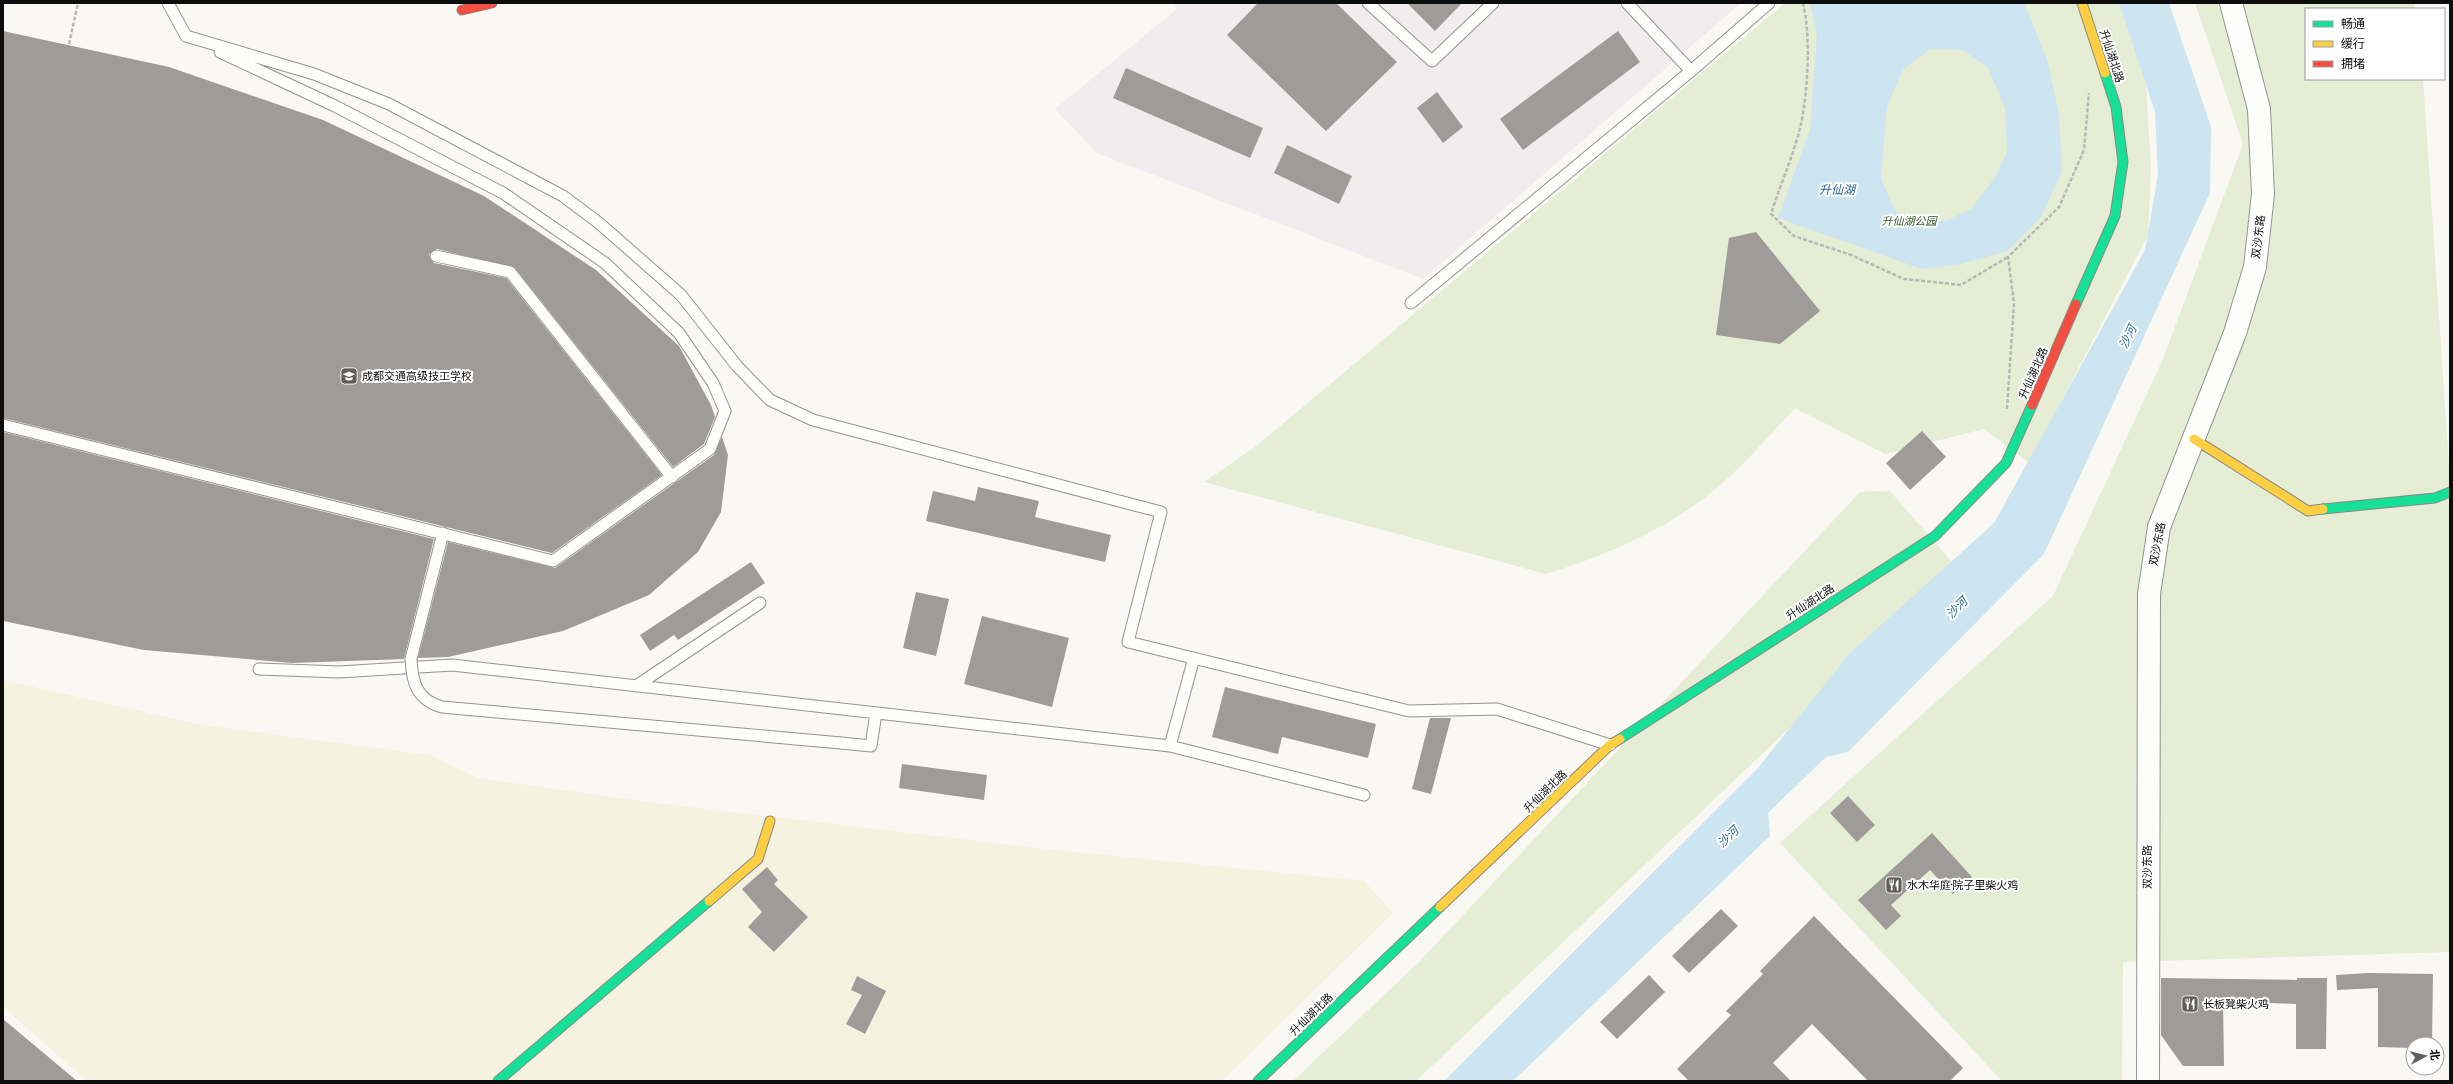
<svg xmlns="http://www.w3.org/2000/svg" width="2453" height="1084" font-family="Merriweather,'Noto Sans SC',serif">
	<style>
		.industrial { fill: #f1ecee }
		.farmland { fill: #f5f2e0 }
		.green { fill: #e5edd4 }
		.water { fill: #cce5f0; fill-rule: evenodd }
		.building { fill: #9e9b98 }
		.lines { fill: none; stroke-linecap: round; stroke-linejoin: round }
		.lane-casing { stroke: #949390; stroke-width: 13 }
		.street-casing { stroke: #949390; stroke-width: 24 }
		.fast-casing { stroke: #8a8987; stroke-width: 11 }
		.slow-casing { stroke: #8a8987; stroke-width: 11 }
		.jam-casing { stroke: #8a8987; stroke-width: 11 }
		.path { stroke: #b8b7b6; stroke-width: 2.5; stroke-dasharray: 4 2; stroke-linecap: butt }
		.lane { stroke: #fefefd; stroke-width: 11 }
		.street { stroke: #fefefd; stroke-width: 22 }
		.fast { stroke: #16e098; stroke-width: 9 }
		.slow { stroke: #ffcf43; stroke-width: 9 }
		.jam { stroke: #f24e42; stroke-width: 9 }
		.lane-bridge-casing { stroke: #949390; stroke-width: 13; stroke-linecap: butt }
		.lane-bridge { stroke: #fefefd; stroke-width: 11 }
		.labels { text-anchor: middle; stroke-width: 4; stroke-linejoin: round; paint-order: stroke }
		.street-label { font-size: 11px; fill: #0d0d0d; stroke: #fff }
		.park-label { font-size: 11px; font-style: italic; fill: #335e24; stroke: #fff }
		.poi-label { font-size: 11px; fill: #0d0d0d; stroke: #fff; text-anchor: start }
		.water-label { font-size: 12px; font-style: italic; fill: #246692; stroke: #fff }
	</style>
	<rect width="100%" height="100%" fill="#faf8f2"/>
	<!-- industrial -->
	<path class="industrial" d="M1173,3H1741L1423,279L1097,153L1055,109L1177,9Z"/>
	<!-- farmland -->
	<path class="farmland" d="M3,680L202,725L430,755L478,778L655,803L1046,849L1364,881L1393,913L1222,1081H87L3,1007Z"/>
	<!-- green -->
	<path class="green" d="M1785,3H2121L2145,71L2151,166L2148,235L2029,463L1984,429L1885,454L1795,408C1770,435 1746,463 1718,487C1669,529 1607,555 1546,574L1204,482L1255,447Z
		M2195,3H2414L2415,9H2306V79H2423L2450,480V952L2123,962L2122,1081H2002L1780,843L2053,596L2163,359L2243,144Z
		M1890,491L1958,569L1416,1081H1293L1418,963L1860,492Z"/>
	<!-- water -->
	<path class="water" d="M1810,3H2024L2047,59L2059,114L2062,171L2041,217L2008,251L1961,264L1922,269L1778,218L1810,130L1817,34ZM1930,49L1963,50L1988,68L2005,108L2007,152L1996,176L1971,209L1945,221L1916,225L1895,210L1881,179L1887,107L1902,71Z
		M2119,3H2169L2211,127L2210,193L2044,554L1848,752L1826,757L1768,813L1770,836L1513,1081H1444L1757,769L1850,653L1994,523L2145,250L2158,175L2155,112Z"/>
	<!-- building -->
	<path class="building" d="M1258,3H1336L1397,62L1326,131L1227,35Z
		M1407,3H1462L1435,31Z
		M3,31L169,67L323,120L484,196L596,270L679,346L711,405L715,417L704,444L673,467L515,268L437,249L429,254L430,258L434,263L506,278L662,475L552,553L3,418Z
		M1618,31L1640,62L1523,150L1500,119Z
		M1126,68L1263,128L1250,158L1113,98Z
		M1437,92L1463,127L1443,143L1417,108Z
		M1287,145L1352,176L1339,204L1274,173Z
		M1756,232L1820,311L1780,344L1716,335L1729,238Z
		M1922,431L1946,457L1910,490L1886,463Z
		M3,432L434,539L404,659L292,663L144,650L3,621Z
		M722,437L728,455L721,512L698,552L649,595L563,631L448,657L418,658L448,542L555,568L714,455Z
		M978,487L1039,501L1035,517L1111,535L1105,562L926,521L933,491L975,501Z
		M751,562L765,583L678,640L674,635L650,651L640,635Z
		M916,592L949,599L936,656L903,648Z
		M982,616L1069,638L1052,707L964,684Z
		M1225,687L1376,724L1368,758L1282,737L1278,754L1212,737Z
		M1430,718H1451L1431,794L1412,789Z
		M902,764L987,775L984,800L899,788Z
		M1848,796L1875,825L1857,842L1830,813Z
		M1932,833L1972,877L1953,894L1930,870L1891,905L1901,916L1886,930L1858,900Z
		M767,867L778,880L774,884L808,917L774,952L748,927L762,912L742,889Z
		M1721,909L1738,926L1689,973L1672,956Z
		M1814,916L1963,1068L1950,1081H1868L1812,1024L1773,1063L1791,1081H1689L1677,1069L1731,1015L1726,1011L1763,974L1760,971Z
		M2369,973L2433,974L2432,1044H2413V1048L2378,1047V988L2337,990L2336,975Z
		M1649,975L1665,992L1617,1039L1600,1022Z
		M857,976L886,991L865,1034L846,1024L862,995L851,990Z
		M2161,978L2297,980V978H2327L2326,1049H2296V1004L2223,1001L2224,1066H2183L2161,1035Z
		M3,1019L77,1081H3Z"/>
	<g class="lines">
		<!-- lane casing -->
		<g class="lane-casing">
			<path id="lane" d="M168,3L186,36L314,74L389,104L563,196L599,223L681,295L737,366L770,400L813,420L1161,512L1128,642L1409,711L1497,709L1610,745
				M1368,3L1432,61L1493,3
				M1627,3L1691,71
				M436,256L510,272L672,477
				M1411,303L1691,71L1769,3
				M3,425L553,561L710,449L725,411L713,383L679,333L605,263L503,193L335,106L220,52
				M411,659L443,533
				M259,669L339,672L452,665L1170,746L1364,795
				M636,686L760,603
				M841,743L871,746L876,713
				M1170,746L1194,658"/>
		</g>
		<!-- street casing -->
		<g class="street-casing">
			<path id="street" d="M2148,1081L2149,594L2159,527L2235,333L2255,267L2263,194L2259,109L2231,3"/>
		</g>
		<!-- fast casing -->
		<g class="fast-casing">
			<path id="fast" d="M2076,304L2115,216L2123,162L2116,107L2105,73
				M2323,509L2435,498L2450,492
				M1620,739L1935,536L2006,463L2032,405
				M498,1081L709,901
				M1258,1081L1440,907"/>
		</g>
		<!-- slow casing -->
		<g class="slow-casing">
			<path id="slow" d="M2082,3L2105,73
				M2194,439L2308,511L2323,509
				M709,901L758,859L770,821
				M1440,907L1610,745L1620,739"/>
		</g>
		<!-- jam casing -->
		<g class="jam-casing">
			<path id="jam" d="M462,10L492,3
				M2032,405L2076,304"/>
		</g>
		<!-- path -->
		<path class="path" d="M1803,3C1811,36 1808,91 1801,124C1795,152 1780,185 1771,214L1794,236L1851,255L1904,279L1961,285L2008,257
			M69,44L78,3
			M2007,409L2014,303L2008,257L2059,207L2084,150L2089,93"/>
		<!-- lane -->
		<use href="#lane" class="lane"/>
		<!-- street -->
		<use href="#street" class="street"/>
		<!-- fast -->
		<use href="#fast" class="fast"/>
		<!-- slow -->
		<use href="#slow" class="slow"/>
		<!-- jam -->
		<use href="#jam" class="jam"/>
		<!-- lane-bridge casing -->
		<g class="lane-bridge-casing">
			<path id="lane-bridge" d="M411,659C412,683 417,700 442,707L841,743"/>
		</g>
		<!-- lane-bridge -->
		<use href="#lane-bridge" class="lane-bridge"/>
	</g>
	<!-- icons -->
	<defs>
		<g id="school-square" transform="scale(0.9)"><rect x="-9" y="-9" width="18" height="18" rx="4" fill="#605f5d" stroke="#fff"/><path d="M0-5L7-2L0 1L-7-2ZM-4 1L0 2.5L4 1V4Q0 6-4 4Z" fill="#fff"/></g>
		<g id="restaurant-square" transform="scale(0.9)"><rect x="-9" y="-9" width="18" height="18" rx="4" fill="#605f5d" stroke="#fff"/><path d="M-5-6h1v4h1v-4h1v4h1v-4h1v5L-1.5 .5V6h-2V.5L-5-1ZM5-6V6H3V1.5H1.5Q1.5-4 5-6Z" fill="#fff"/></g>
	</defs>
	<g fill-rule="evenodd">
		<use href="#school-square" x="349" y="376"/>
		<use href="#restaurant-square" x="1894" y="885"/>
		<use href="#restaurant-square" x="2190" y="1004"/>
	</g>
	<g class="labels">
		<!-- street labels -->
		<g class="street-label">
			<text transform="translate(2112 56) rotate(72)" y="4">升仙湖北路</text>
			<text transform="translate(2258 237) rotate(-83)" y="4">双沙东路</text>
			<text transform="translate(2033 373) rotate(-66)" y="4">升仙湖北路</text>
			<text transform="translate(2157 544) rotate(-79)" y="4">双沙东路</text>
			<text transform="translate(1810 602) rotate(-33)" y="4">升仙湖北路</text>
			<text transform="translate(1545 791) rotate(-44)" y="4">升仙湖北路</text>
			<text transform="translate(2147 867) rotate(-90)" y="4">双沙东路</text>
			<text transform="translate(1311 1014) rotate(-44)" y="4">升仙湖北路</text>
		</g>
		<!-- park labels -->
		<g class="park-label">
			<text x="1909" y="225">升仙湖公园</text>
		</g>
		<!-- poi labels -->
		<g class="poi-label">
			<text x="362" y="380">成都交通高级技工学校</text>
			<text x="1907" y="889">水木华庭·院子里柴火鸡</text>
			<text x="2203" y="1008">长板凳柴火鸡</text>
		</g>
		<!-- water labels -->
		<g class="water-label">
			<text x="1837" y="194">升仙湖</text>
			<text transform="translate(2128 337) rotate(-64)" y="4">沙河</text>
			<text transform="translate(1957 608) rotate(-45)" y="4">沙河</text>
			<text transform="translate(1728 837) rotate(-44)" y="4">沙河</text>
		</g>
	</g>
	<!-- border -->
	<rect width="2453" height="1084" fill="none" stroke="#0d0d0d" stroke-width="8"/>
	<!-- legend -->
	<rect x="2305" y="8" width="140" height="72" fill="#ffffff" stroke="#9e9e9e"/>
	<rect x="2313" y="21" width="20" height="6" fill="#16e098" stroke="#9e9e9e"/>
	<text x="2341" y="28" font-size="12" fill="#0d0d0d">畅通</text>
	<rect x="2313" y="41" width="20" height="6" fill="#ffcf43" stroke="#9e9e9e"/>
	<text x="2341" y="48" font-size="12" fill="#0d0d0d">缓行</text>
	<rect x="2313" y="61" width="20" height="6" fill="#f24e42" stroke="#9e9e9e"/>
	<text x="2341" y="68" font-size="12" fill="#0d0d0d">拥堵</text>
	<!-- north arrow -->
	<g transform="translate(2425 1056) rotate(83)"><circle r="19" fill="#ffffff" stroke="#9e9e9e"/>
	<path d="M0-3L7 15L0 10L-7 15Z" fill="#605f5d"/>
	<text y="-6" font-size="11" font-weight="bold" text-anchor="middle" fill="#0d0d0d">北</text>
	</g>
</svg>
